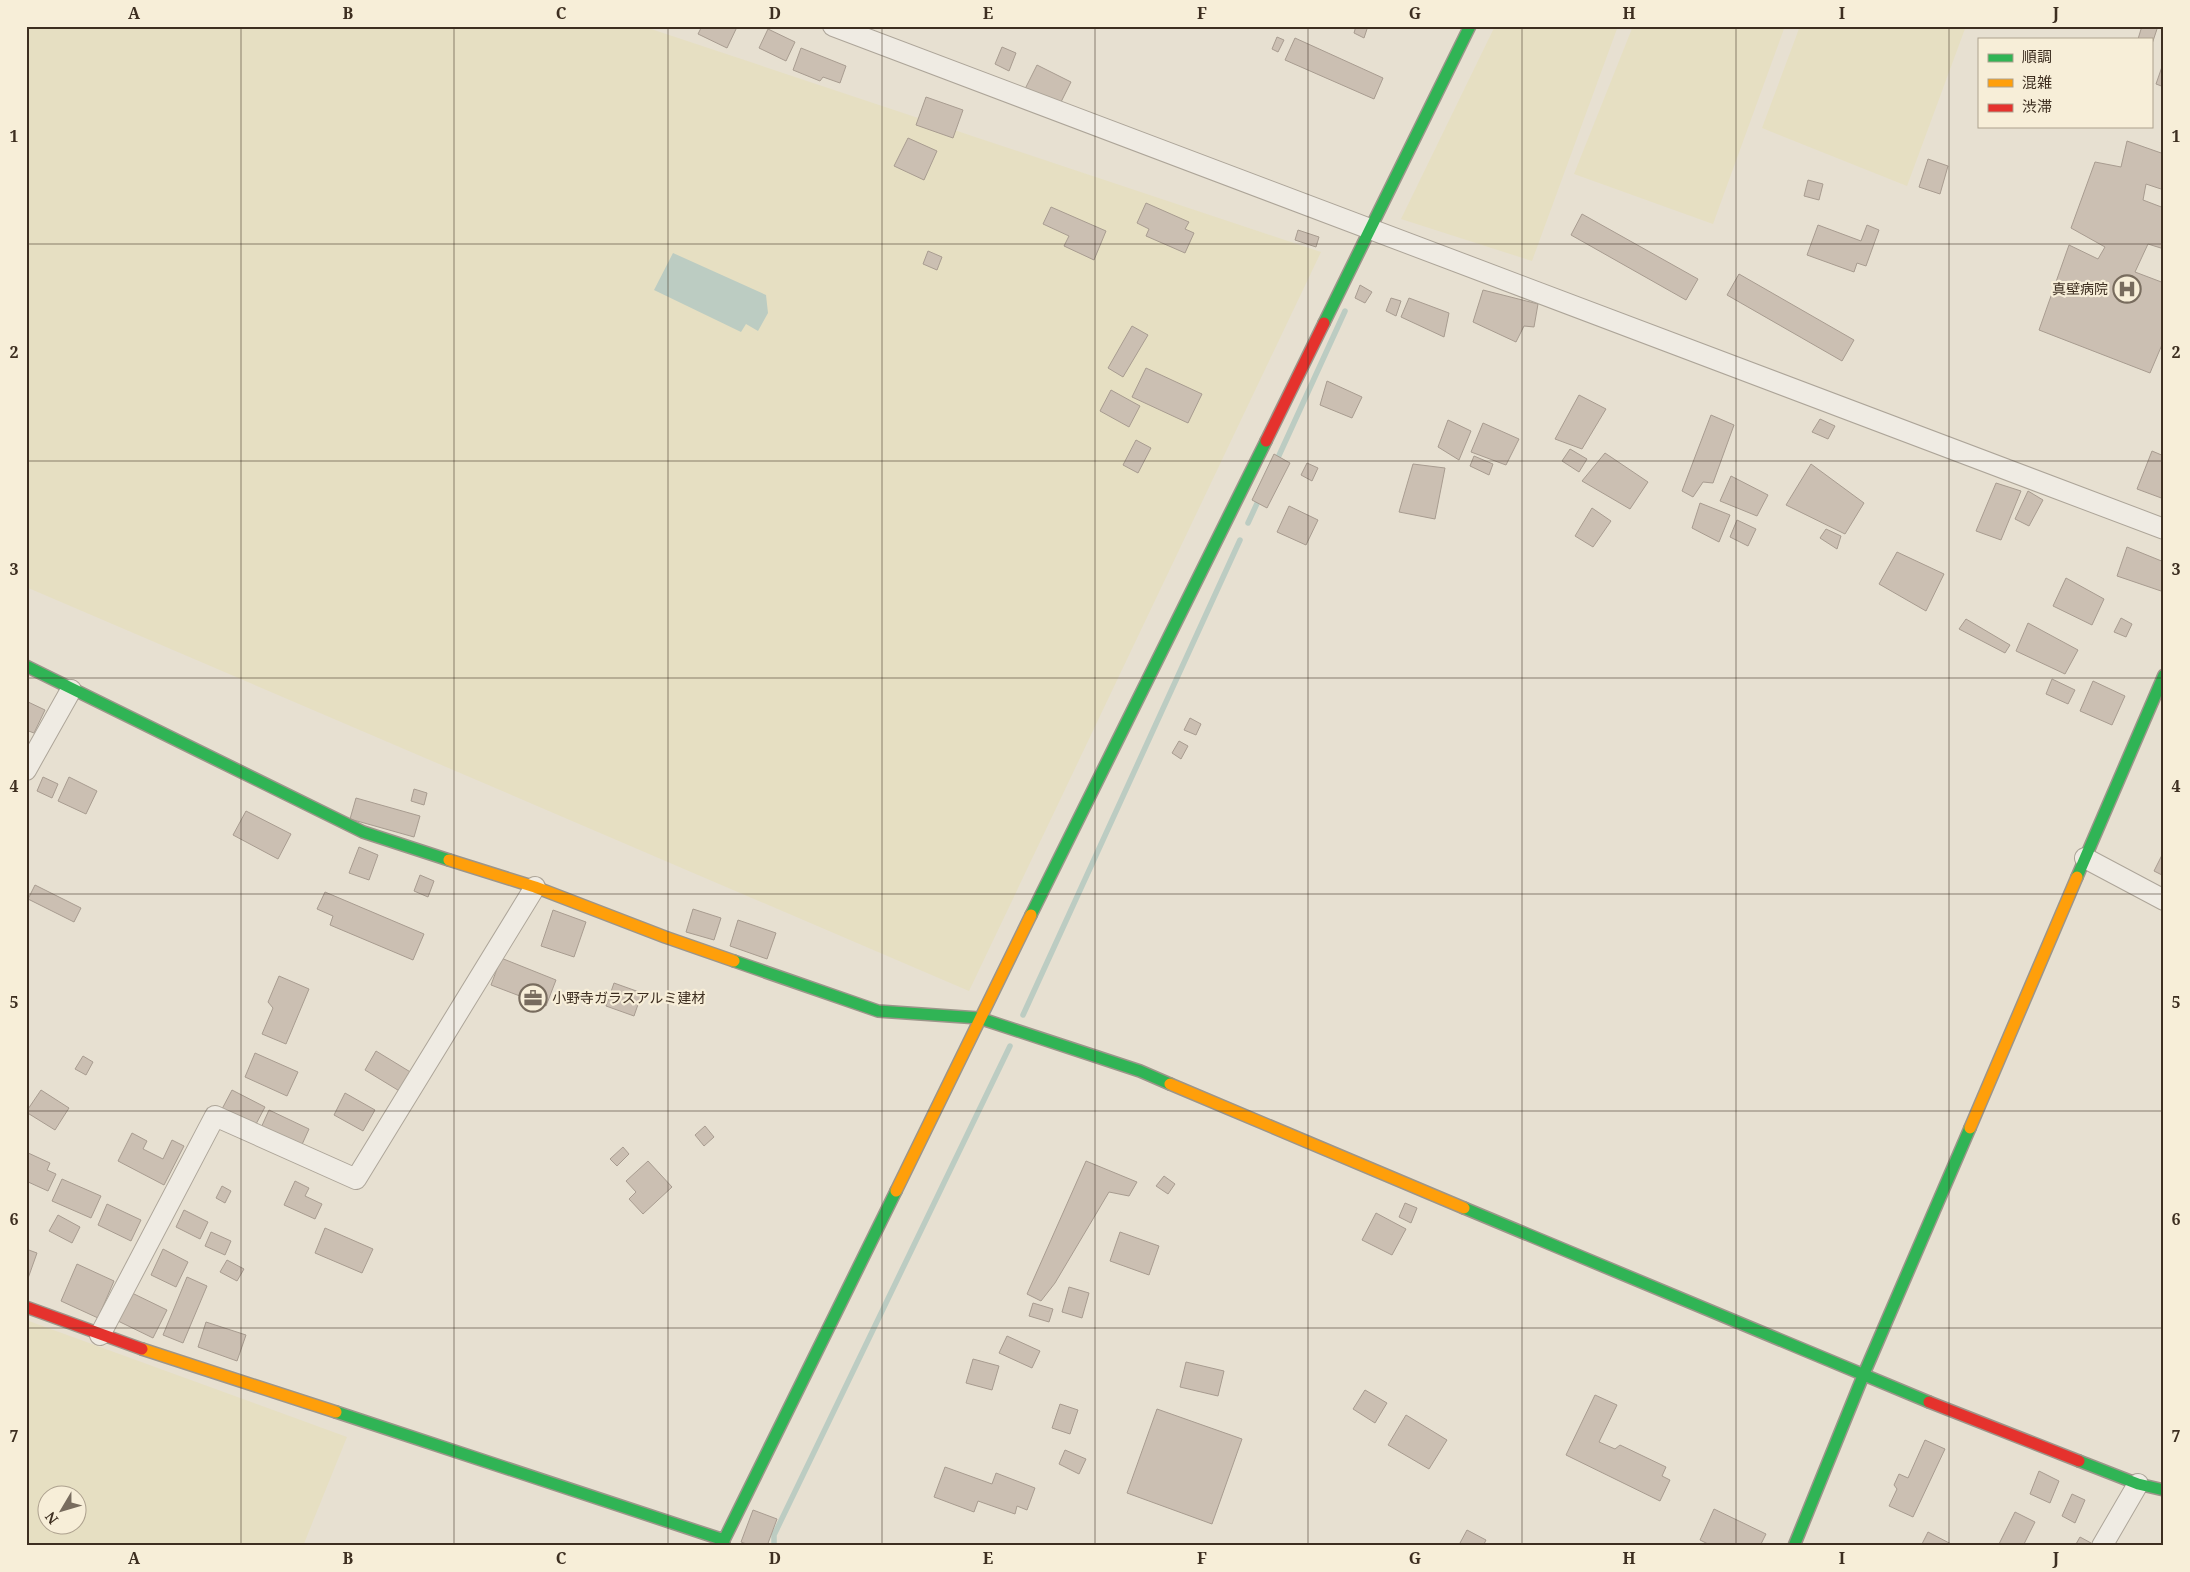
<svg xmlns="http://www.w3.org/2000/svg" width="2190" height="1572" font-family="'Noto Serif','Noto Sans JP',serif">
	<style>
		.farmland { fill: #e6dfc2; fill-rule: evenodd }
		.water { fill: #bcccc2 }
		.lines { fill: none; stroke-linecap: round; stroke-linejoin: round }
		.stream { stroke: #bcccc2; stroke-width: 5.5 }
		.building { fill: #cbbfb2; stroke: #a89c90 }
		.street-casing { stroke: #ada599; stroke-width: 22 }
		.fast-casing { stroke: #9c958a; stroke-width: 14 }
		.slow-casing { stroke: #9c958a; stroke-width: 14 }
		.jam-casing { stroke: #9c958a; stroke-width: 14 }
		.street { stroke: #efebe3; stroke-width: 20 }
		.fast { stroke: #30b455; stroke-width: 11 }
		.slow { stroke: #ff9f0a; stroke-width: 11 }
		.jam { stroke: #e5322d; stroke-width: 11 }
		.grid { fill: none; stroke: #3d2e20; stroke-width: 1; stroke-opacity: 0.55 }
		.labels { text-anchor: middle; stroke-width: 4.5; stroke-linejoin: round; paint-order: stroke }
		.poi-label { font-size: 14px; fill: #3d2e20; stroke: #f7eed8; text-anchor: end }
		.neatline { fill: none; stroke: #3d2e20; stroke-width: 2 }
		.grid-label { font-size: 16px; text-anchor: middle; font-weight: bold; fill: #3d2e20 }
	</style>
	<rect width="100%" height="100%" fill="#e7e0d1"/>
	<!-- farmland -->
	<path class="farmland" d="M26,26H642L1321,252L969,991L26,587Z
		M1495,26H1618L1532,261L1401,219Z
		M1633,26H1785L1713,224L1574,174Z
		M1800,26H1966L1907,186L1762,128Z
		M26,1320L347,1437L303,1546H26ZM48,1494H78V1524H48Z"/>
	<!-- water -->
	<path class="water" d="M673,253L766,295L768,313L758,331L746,324L741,332L654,290Z"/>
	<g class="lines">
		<!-- stream -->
		<path class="stream" d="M1276,462L1345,311
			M1248,523L1260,497
			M1023,1015L1240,540
			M774,1546V1535L1010,1046"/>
	</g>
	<!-- building -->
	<path class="building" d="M702,26H734L737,27L727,48L698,34Z
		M1356,26H1368L1364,38L1354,33Z
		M2142,26H2158L2152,44L2151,39H2138Z
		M768,29L795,42L786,61L759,48Z
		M1277,37L1284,40L1278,52L1272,49Z
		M1295,38L1383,78L1374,99L1285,60Z
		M1002,47L1016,53L1009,71L995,64Z
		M801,48L846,66L840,83L823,77L820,81L793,70Z
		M2164,61V87L2156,84Z
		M1037,65L1071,82L1059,106L1025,89Z
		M926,97L963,110L953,138L916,125Z
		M908,138L937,151L924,180L894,166Z
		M2127,141L2164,154V190L2146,184L2143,200L2164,208V249L2148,244L2135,272L2164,283V340L2150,373L2039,330L2069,245L2098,259L2105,247L2071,228L2095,162L2121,167Z
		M1928,159L1948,166L1940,194L1919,187Z
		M1808,180L1823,184L1819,200L1804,196Z
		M1146,203L1189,222L1185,229L1194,233L1185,253L1146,236L1149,229L1137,223Z
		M1051,207L1106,231L1094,260L1064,246L1069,236L1043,224Z
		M1582,214L1698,279L1686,300L1571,235Z
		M1818,225L1861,241L1867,225L1879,230L1866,266L1857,263L1854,272L1807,255Z
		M1298,230L1319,237L1316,247L1295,240Z
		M928,251L942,257L937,270L923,264Z
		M1739,274L1854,340L1842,361L1727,295Z
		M1360,285L1372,292L1365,303L1355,298Z
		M1483,290L1538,304L1534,327L1524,326L1516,342L1473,322Z
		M1391,298L1401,301L1396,316L1386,311Z
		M1409,298L1449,313L1444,337L1401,317Z
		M1132,326L1148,335L1123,377L1108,368Z
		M1146,368L1202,394L1188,423L1132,397Z
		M1327,381L1362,397L1352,418L1320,405Z
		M1111,390L1140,406L1129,427L1100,411Z
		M1579,395L1606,409L1582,449L1555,439Z
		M1711,415L1734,425L1713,483L1703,482L1693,497L1682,491Z
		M1820,419L1835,426L1828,439L1812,432Z
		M1448,420L1471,431L1459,460L1438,447Z
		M1483,423L1519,439L1506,465L1471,452Z
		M1136,440L1151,448L1138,473L1123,465Z
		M1570,449L1587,459L1579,472L1562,461Z
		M2152,451L2164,456V499L2137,489Z
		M1605,453L1648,482L1630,509L1582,481Z
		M1274,454L1290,463L1267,508L1252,500Z
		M1474,456L1493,464L1489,475L1470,466Z
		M1307,463L1318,468L1312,481L1301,475Z
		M1413,464L1445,468L1435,519L1399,512Z
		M1811,464L1864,503L1845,534L1786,505Z
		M1731,476L1768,495L1757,516L1720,501Z
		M1996,483L2021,491L2001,540L1976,531Z
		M2028,491L2043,500L2029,526L2015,519Z
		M1700,503L1730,515L1719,542L1692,528Z
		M1289,506L1318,520L1306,545L1277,532Z
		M1592,508L1611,521L1593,547L1575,536Z
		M1737,520L1756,529L1748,546L1730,537Z
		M1826,529L1841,536L1837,549L1820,538Z
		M2127,547L2164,562V592L2117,576Z
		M1897,552L1944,574L1926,611L1879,584Z
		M2066,578L2104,599L2092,625L2053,606Z
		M2121,618L2132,624L2126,637L2114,632Z
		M1966,619L2010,645L2005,653L1959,629Z
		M2028,623L2078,650L2065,674L2016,651Z
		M2052,679L2075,690L2068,704L2046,694Z
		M2093,681L2125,696L2112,725L2080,711Z
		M26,701L45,710L34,733L26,730Z
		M1190,718L1201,724L1196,735L1184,730Z
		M1179,741L1188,746L1181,759L1172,753Z
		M43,777L58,784L52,798L37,791Z
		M69,777L97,791L86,814L58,801Z
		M414,789L427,793L424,805L411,801Z
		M356,798L420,816L414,837L350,819Z
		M246,811L291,834L278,859L233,835Z
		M359,847L378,855L369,880L349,873Z
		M2164,851V876L2154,871Z
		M420,875L434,881L428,897L414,891Z
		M35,885L81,908L74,922L28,899Z
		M325,892L424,934L413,960L330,925L333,916L317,909Z
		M693,909L721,918L714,940L686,932Z
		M553,910L586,922L574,957L541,946Z
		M738,920L776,933L767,959L730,946Z
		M501,958L556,980L546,1006L491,985Z
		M279,976L309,989L286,1044L262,1034L273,1008L268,1002Z
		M614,983L642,993L634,1016L606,1006Z
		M376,1051L412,1073L401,1092L365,1070Z
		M255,1053L298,1072L287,1096L245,1077Z
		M83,1056L93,1062L86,1075L75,1069Z
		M41,1090L69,1108L55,1130L26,1112Z
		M232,1090L265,1107L255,1126L222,1109Z
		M345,1093L375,1110L363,1131L334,1115Z
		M269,1110L309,1129L300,1149L260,1130Z
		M705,1126L714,1137L704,1146L695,1135Z
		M132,1133L147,1141L143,1149L163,1159L172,1140L184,1146L164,1185L118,1161Z
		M623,1147L629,1154L617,1166L610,1159Z
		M26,1152L50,1163L47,1170L56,1174L48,1191L26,1181Z
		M648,1161L672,1187L643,1214L629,1199L636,1192L626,1181Z
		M1086,1161L1137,1182L1129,1196L1109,1192L1055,1283L1041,1301L1027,1294Z
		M1164,1176L1175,1184L1168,1194L1156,1186Z
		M62,1179L101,1196L91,1218L52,1201Z
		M295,1181L309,1188L305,1196L322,1204L315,1219L284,1205Z
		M222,1186L231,1191L225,1203L216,1198Z
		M1405,1203L1417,1208L1411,1223L1399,1217Z
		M107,1204L141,1220L131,1241L98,1225Z
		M184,1210L208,1222L200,1239L176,1227Z
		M1376,1213L1406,1229L1392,1255L1362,1240Z
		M58,1215L80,1227L72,1243L49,1231Z
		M325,1228L373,1249L362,1273L315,1253Z
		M211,1232L231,1241L225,1255L205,1246Z
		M1120,1232L1159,1246L1149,1275L1110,1261Z
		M26,1249L37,1253L26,1284Z
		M163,1249L188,1262L176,1287L151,1275Z
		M227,1260L244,1269L237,1281L220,1272Z
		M77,1264L114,1281L98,1318L61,1301Z
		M187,1277L207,1286L183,1343L163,1335Z
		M1069,1287L1089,1293L1082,1318L1062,1312Z
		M132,1293L167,1310L153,1338L118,1321Z
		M1033,1303L1053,1309L1049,1322L1029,1316Z
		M206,1322L246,1335L237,1361L198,1347Z
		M1007,1336L1040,1351L1032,1368L999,1353Z
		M973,1359L999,1366L992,1390L966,1383Z
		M1186,1362L1224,1371L1218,1396L1180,1387Z
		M1365,1390L1387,1403L1375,1423L1353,1409Z
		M1595,1395L1617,1405L1599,1442L1615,1449L1620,1445L1666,1467L1662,1476L1670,1480L1660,1501L1566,1455Z
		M1060,1404L1078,1410L1070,1434L1052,1428Z
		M1157,1409L1242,1439L1212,1524L1127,1493Z
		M1406,1415L1447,1440L1429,1469L1388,1445Z
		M1925,1440L1945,1449L1913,1517L1889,1506L1897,1489L1894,1485L1899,1474L1908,1478Z
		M1065,1450L1086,1459L1079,1474L1059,1464Z
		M945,1467L992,1484L996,1473L1035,1488L1027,1510L1017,1506L1015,1514L978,1501L974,1512L934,1497Z
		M2039,1471L2059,1481L2050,1503L2030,1494Z
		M2072,1494L2085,1500L2075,1523L2062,1516Z
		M1714,1509L1766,1534L1760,1546H1712L1700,1540Z
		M753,1510L777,1519L767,1546H752L741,1542Z
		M2015,1512L2035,1522L2023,1546H1998Z
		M1467,1530L1486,1540L1483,1546H1466L1460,1543Z
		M1928,1532L1955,1546H1921Z
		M2080,1537L2091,1543L2090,1546L2076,1544Z"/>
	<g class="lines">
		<!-- street casing -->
		<g class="street-casing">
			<path id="street" d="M833,26L2164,529
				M26,770L71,690
				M2085,858L2164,900
				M100,1335L215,1116L356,1179L535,887
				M2102,1546L2138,1484"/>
		</g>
		<!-- fast casing -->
		<g class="fast-casing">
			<path id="fast" d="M1324,323L1470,26
				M26,666L363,832L449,860
				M2077,877L2164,675
				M1031,915L1266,441
				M734,961L878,1011L979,1018L1140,1071L1170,1084
				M1464,1208L1929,1402
				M336,1412L724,1540
				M2079,1461L2138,1484L2164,1490
				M724,1546V1540L896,1191
				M1794,1546L1863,1376L1970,1128"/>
		</g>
		<!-- slow casing -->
		<g class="slow-casing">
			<path id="slow" d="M449,860L535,887L665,937L734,961
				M1170,1084L1464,1208
				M1970,1128L2077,877
				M896,1191L1031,915
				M142,1349L336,1412"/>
		</g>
		<!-- jam casing -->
		<g class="jam-casing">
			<path id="jam" d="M1266,441L1324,323
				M26,1307L142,1349
				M1929,1402L2079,1461"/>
		</g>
		<!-- street -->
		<use href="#street" class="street"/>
		<!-- fast -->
		<use href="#fast" class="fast"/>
		<!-- slow -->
		<use href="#slow" class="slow"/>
		<!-- jam -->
		<use href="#jam" class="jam"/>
	</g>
	<!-- grid -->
	<path class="grid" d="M241,26V1546M454,26V1546M668,26V1546M882,26V1546M1095,26V1546M1308,26V1546M1522,26V1546M1736,26V1546M1949,26V1546M26,244H2164M26,461H2164M26,678H2164M26,894H2164M26,1111H2164M26,1328H2164"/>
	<!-- icons -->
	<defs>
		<g id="hospital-ring" transform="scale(1.4375)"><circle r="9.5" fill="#f7eed8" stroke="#786c5e" stroke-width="1.5"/><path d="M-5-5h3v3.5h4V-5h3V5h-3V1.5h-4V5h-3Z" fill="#786c5e"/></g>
		<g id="office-ring" transform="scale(1.4375)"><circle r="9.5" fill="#f7eed8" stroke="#786c5e" stroke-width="1.5"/><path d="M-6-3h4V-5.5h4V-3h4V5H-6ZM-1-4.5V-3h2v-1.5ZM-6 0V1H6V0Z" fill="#786c5e"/></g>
	</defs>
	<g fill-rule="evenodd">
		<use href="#hospital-ring" x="2127" y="289"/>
		<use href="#office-ring" x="533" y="998"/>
	</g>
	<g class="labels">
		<!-- poi labels -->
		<g class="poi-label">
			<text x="2108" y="294">真壁病院</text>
			<text x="552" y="1003" text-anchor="start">小野寺ガラスアルミ建材</text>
		</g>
	</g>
	<!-- border -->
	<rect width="2190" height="1572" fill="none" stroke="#f7eed8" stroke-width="55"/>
	<!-- legend -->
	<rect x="1978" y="38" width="175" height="90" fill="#f7eed8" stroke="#ada18e"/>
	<rect x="1988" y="54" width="25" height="8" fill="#30b455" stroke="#ada18e"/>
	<text x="2022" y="62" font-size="15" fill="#3d2e20">順調</text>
	<rect x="1988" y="79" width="25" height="8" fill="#ff9f0a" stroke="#ada18e"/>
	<text x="2022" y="88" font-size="15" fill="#3d2e20">混雑</text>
	<rect x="1988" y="104" width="25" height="8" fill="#e5322d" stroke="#ada18e"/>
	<text x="2022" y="112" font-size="15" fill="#3d2e20">渋滞</text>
	<!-- north arrow -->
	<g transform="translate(62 1510) rotate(232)"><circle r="24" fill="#f7eed8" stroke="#ada18e"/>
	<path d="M0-4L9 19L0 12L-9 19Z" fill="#786c5e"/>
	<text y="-8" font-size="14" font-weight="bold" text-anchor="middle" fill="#3d2e20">N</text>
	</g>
	<rect x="28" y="28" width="2134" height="1516" class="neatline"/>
	<g class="grid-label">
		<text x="134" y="19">A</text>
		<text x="348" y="19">B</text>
		<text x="561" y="19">C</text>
		<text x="775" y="19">D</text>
		<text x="988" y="19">E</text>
		<text x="1202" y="19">F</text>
		<text x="1415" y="19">G</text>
		<text x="1629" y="19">H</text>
		<text x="1842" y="19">I</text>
		<text x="2056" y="19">J</text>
		<text x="14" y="142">1</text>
		<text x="2176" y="142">1</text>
		<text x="14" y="358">2</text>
		<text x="2176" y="358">2</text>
		<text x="14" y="575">3</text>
		<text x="2176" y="575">3</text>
		<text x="14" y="792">4</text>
		<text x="2176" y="792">4</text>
		<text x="14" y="1008">5</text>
		<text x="2176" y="1008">5</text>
		<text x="14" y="1225">6</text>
		<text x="2176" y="1225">6</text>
		<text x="14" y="1442">7</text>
		<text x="2176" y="1442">7</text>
		<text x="134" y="1564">A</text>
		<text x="348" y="1564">B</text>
		<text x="561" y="1564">C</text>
		<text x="775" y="1564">D</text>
		<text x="988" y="1564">E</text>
		<text x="1202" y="1564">F</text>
		<text x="1415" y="1564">G</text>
		<text x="1629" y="1564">H</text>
		<text x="1842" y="1564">I</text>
		<text x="2056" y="1564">J</text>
	</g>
</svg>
